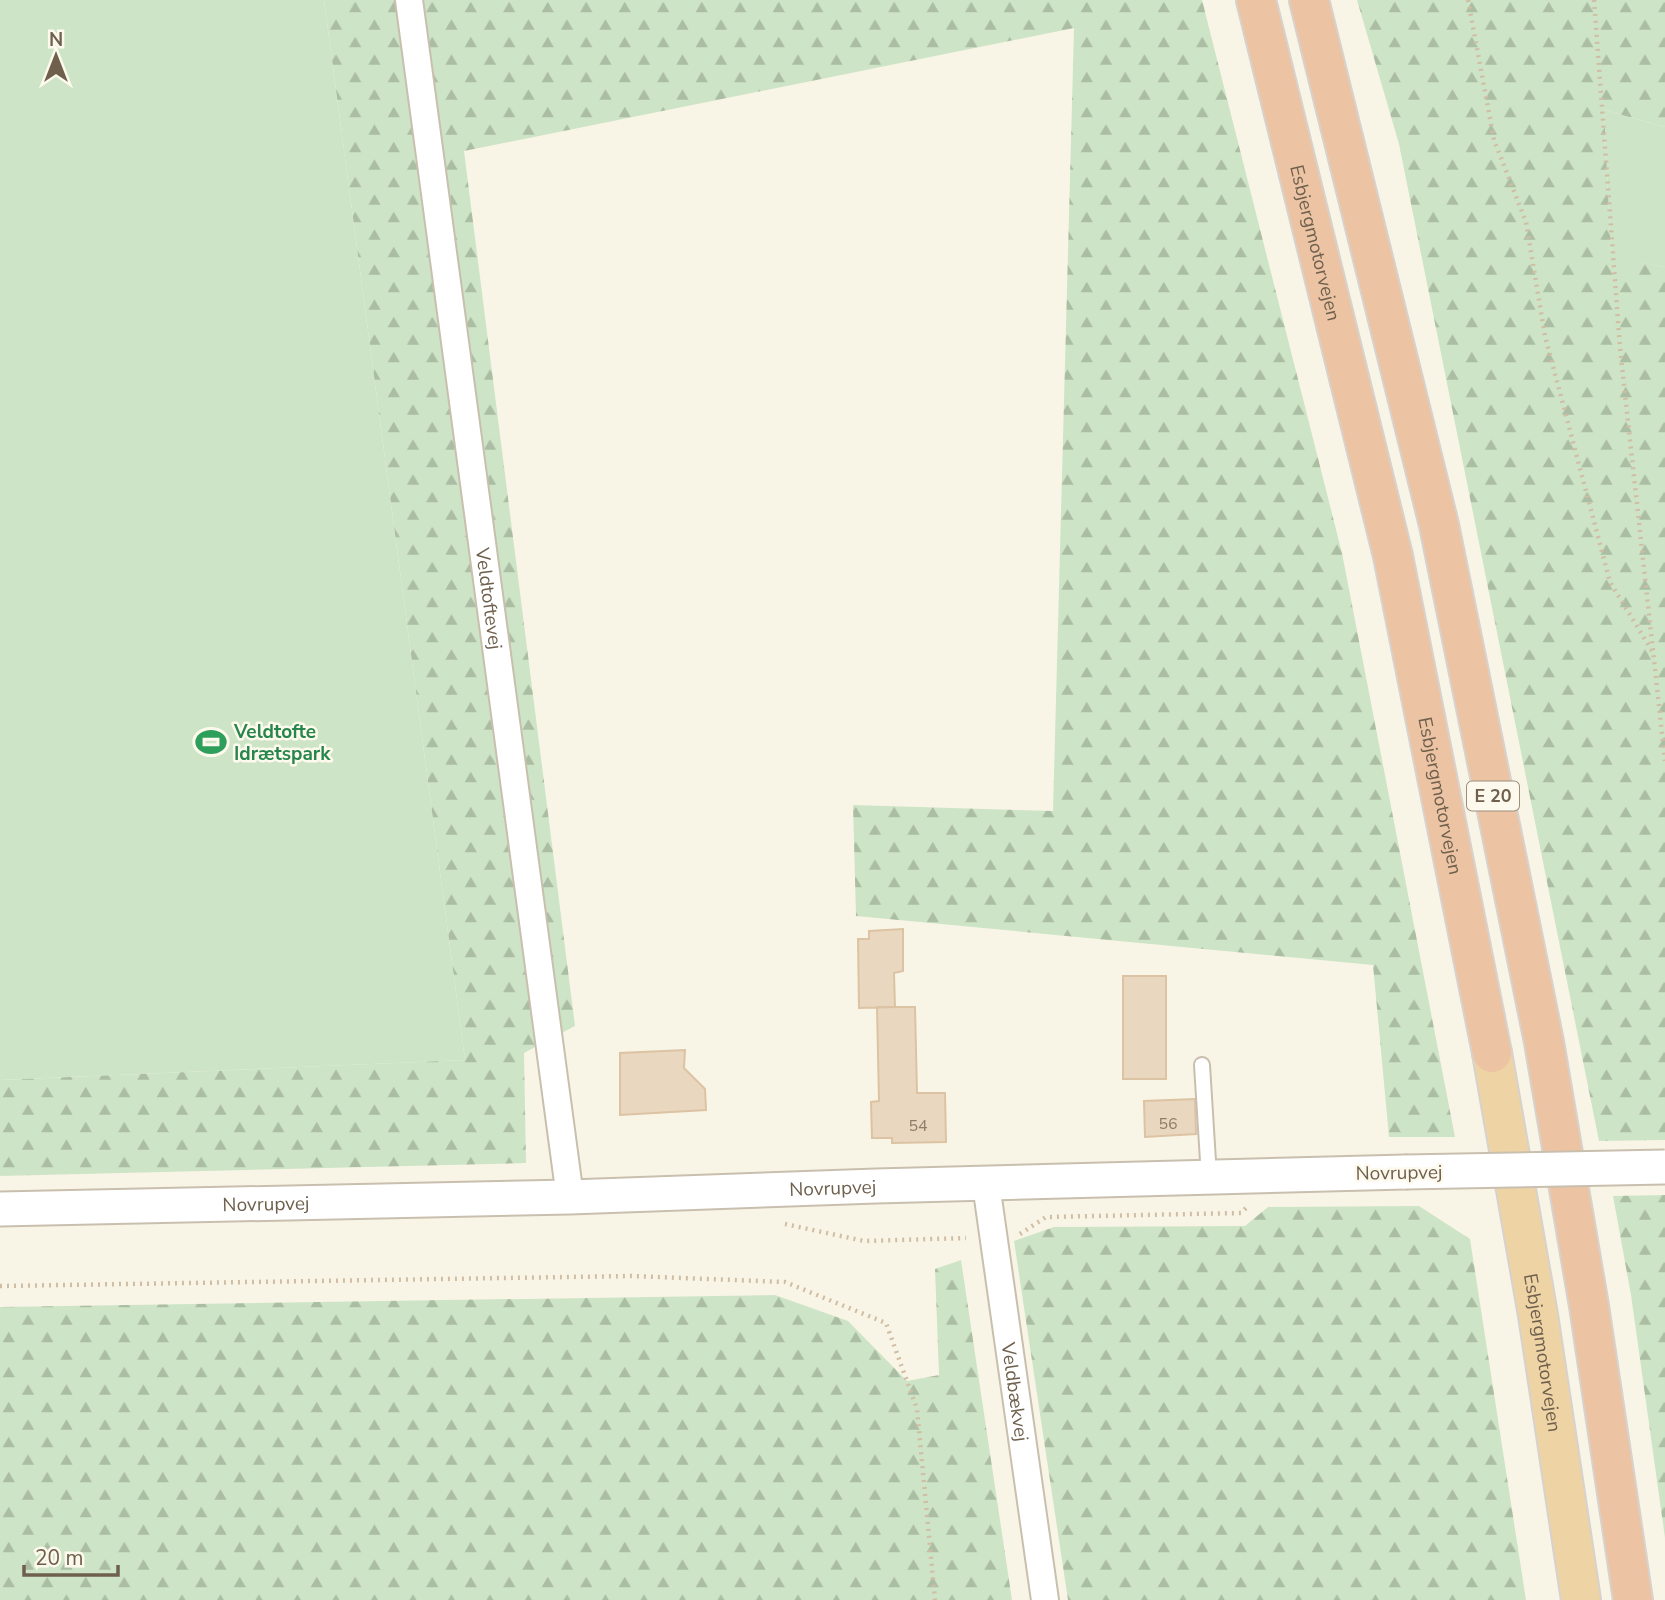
<svg xmlns="http://www.w3.org/2000/svg" width="1665" height="1600" font-family="'Nunito Sans',sans-serif">
	<style>
		.grass { fill: #cde5c6 }
		.forest { fill: url(#forest-firs) }
		.building { fill: #e9d7bf; stroke: #dcc3a3; stroke-width: 2 }
		.lines { fill: none; stroke-linecap: round; stroke-linejoin: round }
		.service-casing { stroke: #c9bfae; stroke-width: 18 }
		.minor-casing { stroke: #c9bfae; stroke-width: 30 }
		.tertiary-casing { stroke: #c9bfae; stroke-width: 37 }
		.trunk-casing { stroke: #d7d2cd; stroke-width: 42 }
		.motorway-casing { stroke: #d7d2cd; stroke-width: 42 }
		.path { stroke: #d0bda4; stroke-width: 4.5; stroke-dasharray: 2 5; stroke-linecap: butt }
		.service { stroke: #fff; stroke-width: 14 }
		.minor { stroke: #fff; stroke-width: 26 }
		.tertiary { stroke: #fff; stroke-width: 33 }
		.trunk { stroke: #eed3a5; stroke-width: 38 }
		.motorway { stroke: #ecc4a4; stroke-width: 38 }
		.tertiary-bridge-casing { stroke: #c9bfae; stroke-width: 37; stroke-linecap: butt }
		.tertiary-bridge { stroke: #fff; stroke-width: 33 }
		.labels { text-anchor: middle; stroke-width: 5; stroke-linejoin: round; paint-order: stroke }
		.number-label { font-size: 16px; fill: #8e7e6a }
		.shield { fill: #fdf9ec; stroke: #9a8e7d; stroke-width: 2 }
		.shield-label { font-size: 18px; font-weight: bold; fill: #6f604e }
		.street-label { font-size: 19px; fill: #6f604e; stroke: #fdf9ec }
		.leisure-label { font-size: 19px; font-weight: bold; fill: #27864d; stroke: #fdf9ec; text-anchor: start }
	</style>
	<defs>
		<pattern id="forest-firs" width="22" height="20" patternUnits="userSpaceOnUse" patternTransform="scale(1.75)"><rect width="22" height="20" fill="#cde5c6"/><path d="M5 1l3.5 6h-7zM16 11l3.5 6h-7z" fill="#abbda3"/></pattern>
	</defs>
	<rect width="100%" height="100%" fill="#f9f5e6"/>
	<!-- grass -->
	<path class="grass" d="M0,0H324L465,1060L0,1080Z
		M1604,110L1665,127V267L1611,257Z"/>
	<!-- forest -->
	<path class="forest" d="M324,0H1202L1342,553L1455,1137H1389L1373,965L856,916L853,805L1053,811L1074,28L464,151L575,1026L524,1053L526,1163L0,1176V1080L465,1060Z
		M1357,0H1665V127L1604,110L1611,256L1665,267V1140L1599,1141L1399,144Z
		M1665,1195V1538L1631,1295L1613,1196Z
		M1419,1206L1470,1239L1526,1600H1068L1014,1241L1054,1227L1245,1226L1268,1207Z
		M961,1260L1012,1600H0V1307L775,1295L848,1321L907,1381L939,1375L935,1269Z"/>
	<!-- building -->
	<path class="building" d="M903,929V971L894,973L895,1007L859,1008L858,939H869V931Z
		M1123,976H1166V1079H1123Z
		M877,1007H915L917,1093H945L946,1142L892,1143V1138H872L871,1102L879,1101Z
		M685,1050L684,1068L705,1089L706,1110L620,1115V1053Z
		M1195,1099L1196,1134L1145,1137L1144,1101Z"/>
	<g class="lines">
		<!-- service casing -->
		<g class="service-casing">
			<path id="service" d="M1202,1065L1209,1177"/>
		</g>
		<!-- minor casing -->
		<g class="minor-casing">
			<g id="minor">
				<path id="s1" d="M409,0L570,1197"/>
				<path id="s2" d="M986,1184L1045,1600"/>
			</g>
		</g>
		<!-- tertiary casing -->
		<g class="tertiary-casing">
			<g id="tertiary">
				<path id="s3" d="M0,1209L570,1197L876,1186L1405,1172"/>
			</g>
		</g>
		<!-- trunk casing -->
		<g class="trunk-casing">
			<g id="trunk">
				<path id="s4" d="M1492,1053L1538,1315L1581,1600"/>
			</g>
		</g>
		<!-- motorway casing -->
		<g class="motorway-casing">
			<g id="motorway">
				<path id="s5" d="M1256,0L1393,556L1492,1053"/>
				<path d="M1309,0L1439,525L1544,1042L1589,1306L1633,1600"/>
			</g>
		</g>
		<!-- path -->
		<path class="path" d="M1468,0L1494,140L1526,222L1545,336L1610,582L1652,651
			M1594,0L1620,348L1665,761
			M785,1224L864,1241L966,1238
			M1020,1234L1046,1217L1241,1213L1246,1208
			M0,1286L631,1276L785,1282L886,1323L917,1409L935,1600"/>
		<!-- service -->
		<use href="#service" class="service"/>
		<!-- minor -->
		<use href="#minor" class="minor"/>
		<!-- tertiary -->
		<use href="#tertiary" class="tertiary"/>
		<!-- trunk -->
		<use href="#trunk" class="trunk"/>
		<!-- motorway -->
		<use href="#motorway" class="motorway"/>
		<!-- tertiary-bridge casing -->
		<g class="tertiary-bridge-casing">
			<path id="tertiary-bridge" d="M1405,1172L1665,1167"/>
		</g>
		<!-- tertiary-bridge -->
		<use href="#tertiary-bridge" class="tertiary-bridge"/>
	</g>
	<!-- icons -->
	<defs>
		<g id="stadium-bare" transform="scale(2.415)"><path d="M0-5a6.5 5 0 1 0 0 10a6.5 5 0 1 0 0-10ZM-3.5-1.8h7v3.6h-7Z" fill="#2e9e5b" stroke="#fdf9ec" stroke-width="2.5" paint-order="stroke"/></g>
	</defs>
	<g fill-rule="evenodd">
		<use href="#stadium-bare" x="211" y="742"/>
	</g>
	<g class="labels">
		<!-- number labels -->
		<g class="number-label">
			<text x="1168" y="1129">56</text>
			<text x="918" y="1131">54</text>
		</g>
		<!-- shield labels -->
		<rect class="shield" x="1467" y="781.5" width="52" height="29" rx="5"/>
		<g class="shield-label">
			<text x="1493" y="802">E 20</text>
		</g>
		<!-- street labels -->
		<g class="street-label">
			<text dy="7" stroke="none"><textPath href="#s5" startOffset="250">Esbjergmotorvejen</textPath></text>
			<text dy="7" stroke="none"><textPath href="#s1" startOffset="604">Veldtoftevej</textPath></text>
			<text dy="7" stroke="none"><textPath href="#s5" startOffset="817">Esbjergmotorvejen</textPath></text>
			<text transform="translate(1399 1172) rotate(-1)" y="7">Novrupvej</text>
			<text dy="7" stroke="none"><textPath href="#s3" startOffset="833">Novrupvej</textPath></text>
			<text dy="7" stroke="none"><textPath href="#s3" startOffset="266">Novrupvej</textPath></text>
			<text dy="7" stroke="none"><textPath href="#s4" startOffset="304">Esbjergmotorvejen</textPath></text>
			<text dy="7" stroke="none"><textPath href="#s2" startOffset="210">Veldbækvej</textPath></text>
		</g>
		<!-- leisure labels -->
		<g class="leisure-label">
			<text x="234" y="738">Veldtofte<tspan x="234" dy="22">Idrætspark</tspan></text>
		</g>
	</g>
	<!-- north arrow -->
	<g transform="translate(56 56)" stroke="#fdf9ec" stroke-width="5" paint-order="stroke">
	<path d="M0-5L12 26L0 18L-12 26Z" fill="#6f604e"/>
	<text y="-10" font-size="19" font-weight="bold" text-anchor="middle" fill="#6f604e">N</text>
	</g>
	<!-- scale -->
	<path d="M24 1565v10h94v-10" fill="none" stroke="#6f604e" stroke-width="3.5"/>
	<text x="35" y="1565" font-size="21" fill="#6f604e" stroke="#fdf9ec" stroke-width="5" paint-order="stroke">20 m</text>
</svg>
